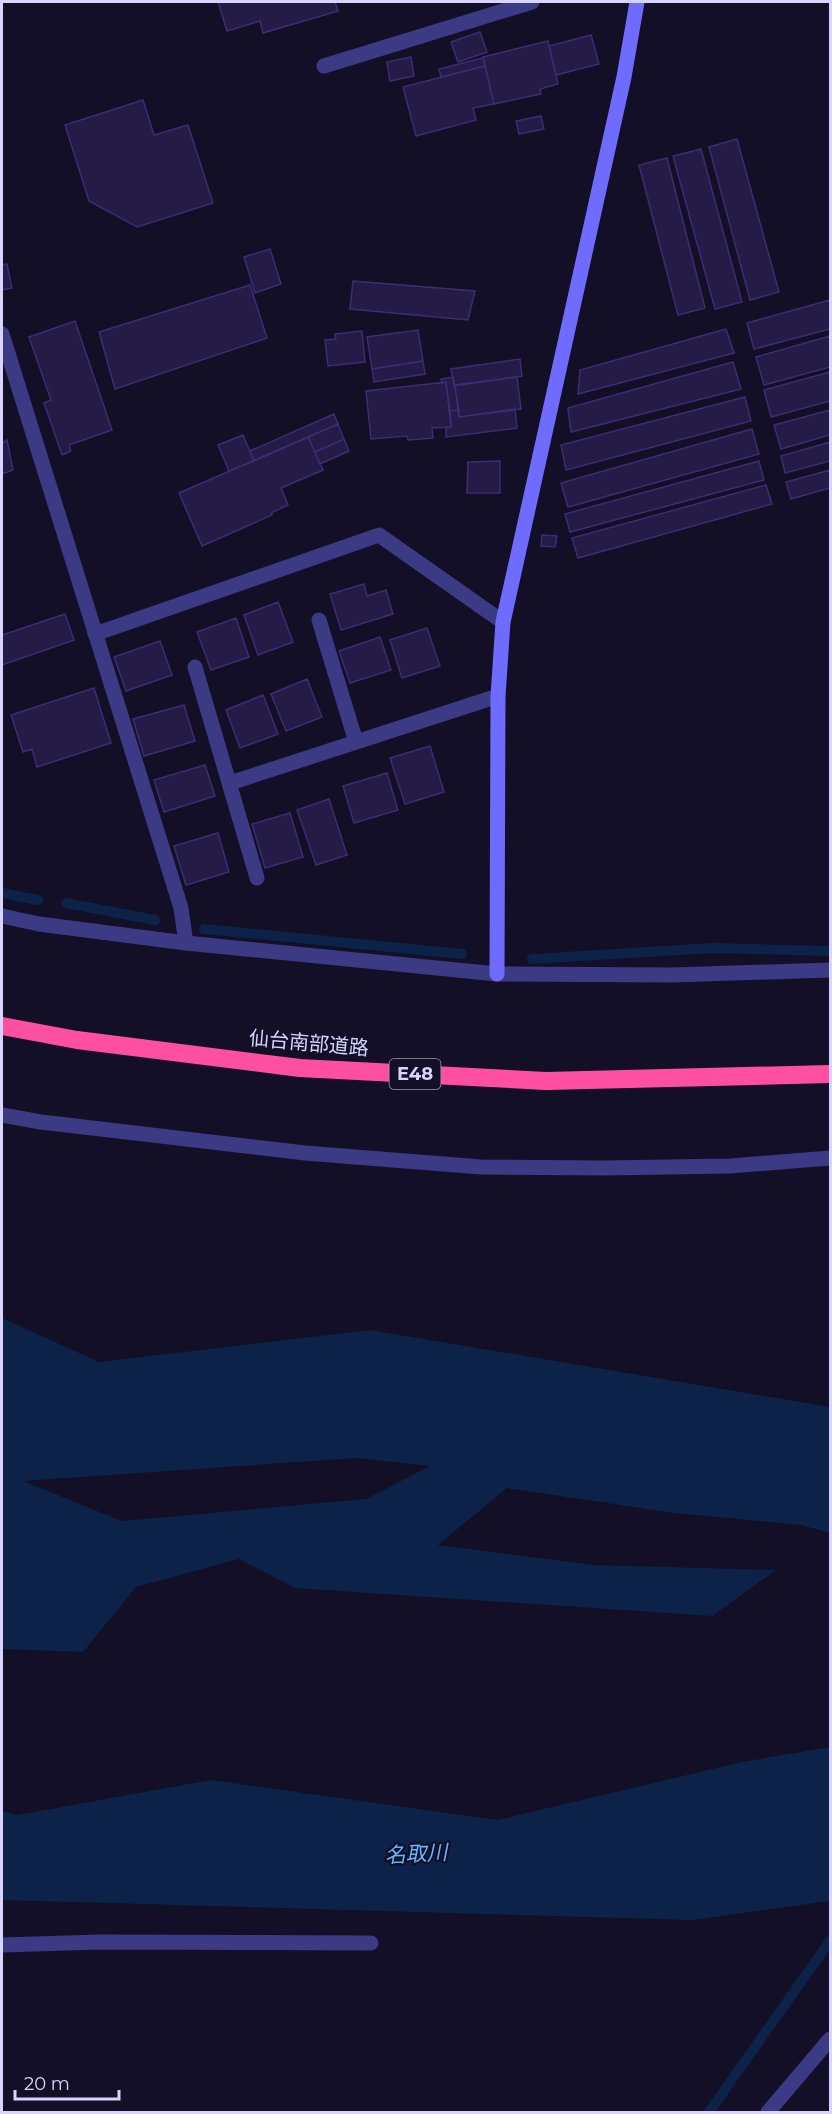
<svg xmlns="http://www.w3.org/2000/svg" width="832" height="2114" font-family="Montserrat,'Noto Sans JP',sans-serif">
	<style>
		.water { fill: #0c2248; fill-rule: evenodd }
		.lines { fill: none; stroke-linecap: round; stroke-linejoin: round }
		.stream { stroke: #0c2248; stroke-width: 10 }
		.building { fill: #241b47; stroke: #3b2d73; stroke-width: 1.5 }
		.lane { stroke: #3d3a85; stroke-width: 15 }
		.street { stroke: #3d3a85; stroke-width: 15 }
		.secondary { stroke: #6f6bff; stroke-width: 15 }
		.highway { stroke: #ff4fa3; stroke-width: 18 }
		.labels { text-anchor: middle; stroke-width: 4.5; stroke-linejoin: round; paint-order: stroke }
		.shield { fill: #130f26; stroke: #9e99be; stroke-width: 1.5 }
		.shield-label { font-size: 18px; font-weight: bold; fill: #d9d4ff }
		.street-label { font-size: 20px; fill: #d9d4ff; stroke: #130f26 }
		.water-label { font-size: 21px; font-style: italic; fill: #62b6ff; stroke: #130f26 }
	</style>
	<rect width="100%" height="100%" fill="#130f26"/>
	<!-- water -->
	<path class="water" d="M2,1318L99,1362L370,1330L830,1407V1533L801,1525L674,1513L507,1488L438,1545L593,1565L776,1570L712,1616L295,1588L239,1559L136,1587L83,1652L2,1649ZM356,1458L430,1466L366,1499L122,1521L23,1481Z
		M830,1747V1901L692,1920L2,1900V1811L17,1815L211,1780L497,1820L742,1762Z"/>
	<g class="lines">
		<!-- stream -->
		<path class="stream" d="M2,893L38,900
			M66,903L155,920
			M204,929L462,954
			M532,959L712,948L830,951
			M709,2112L830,1941"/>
	</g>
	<!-- building -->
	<path class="building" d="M218,2H335L338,11L263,33L260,21L227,31Z
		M480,32L487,52L458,62L451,42Z
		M591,35L599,64L556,75L549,46Z
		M548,41L558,84L540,89L541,94L494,104L483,57Z
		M411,57L414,76L390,81L387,62Z
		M483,58L485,66L441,77L439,69Z
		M485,66L494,104L473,108L476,120L416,136L403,87Z
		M143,100L154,135L188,125L213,203L137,227L89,201L65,125Z
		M541,116L544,129L519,134L516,121Z
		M737,139L779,292L750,300L709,147Z
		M701,149L742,302L715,309L673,156Z
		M667,158L705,308L678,315L639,165Z
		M270,249L281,284L255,293L244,257Z
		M7,264L12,288L2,290V265Z
		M353,281L475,291L468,320L350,309Z
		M250,285L267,338L115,389L99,332Z
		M830,300V329L754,349L747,323Z
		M75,321L112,430L69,445L71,451L62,455L44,403L51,400L29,337Z
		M726,329L734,353L578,394L580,370Z
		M418,330L423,361L372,369L367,337Z
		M362,331L365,362L328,366L325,340L336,339L335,334Z
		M830,336V367L764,385L756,357Z
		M520,359L522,376L454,386L451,369Z
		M423,361L425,374L374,382L372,369Z
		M733,362L741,389L571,432L568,408Z
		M830,372V401L771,417L764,390Z
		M453,377L459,410L450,411L446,382L442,383L441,379Z
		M517,377L521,409L459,417L455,385Z
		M446,382L451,427L432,428L433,438L408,440L407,436L371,439L366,391Z
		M745,397L751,421L566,470L561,445Z
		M515,409L517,428L446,437V427H451L450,411L459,410V417Z
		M830,410V435L781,449L774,425Z
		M334,414L338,424L254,461L250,451Z
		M338,424L344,439L315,452L308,437Z
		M752,429L759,454L568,507L561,483Z
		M243,435L254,461L229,471L218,445Z
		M308,437L323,470L281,488L288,505L271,513L272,515L202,546L179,493Z
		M344,439L349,451L320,464L315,452Z
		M7,440L13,470L2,474V443Z
		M830,442V461L785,473L781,456Z
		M500,461V493H467L468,462Z
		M759,461L764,480L570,532L565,514Z
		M830,470V488L791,499L786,482Z
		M766,485L772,504L578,558L572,538Z
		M542,535L557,536L555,547L541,546Z
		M364,584L367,596L386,590L393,614L341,630L330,594Z
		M278,602L293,642L258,655L244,615Z
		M65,614L74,640L2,665V635Z
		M236,618L249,657L211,670L197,632Z
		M427,628L440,666L402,678L390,640Z
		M380,637L391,670L350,683L339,651Z
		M160,641L172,675L126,691L114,657Z
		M307,679L322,717L286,731L271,694Z
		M94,688L111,743L37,767L32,749L23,752L11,715Z
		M263,695L278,734L240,748L226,710Z
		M184,705L195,741L144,756L133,719Z
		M430,746L444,792L405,804L390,758Z
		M205,765L215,796L164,812L154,780Z
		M387,773L398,810L354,823L343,786Z
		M329,799L347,855L316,865L297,810Z
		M290,813L303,857L265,868L252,824Z
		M218,833L229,872L186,885L174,846Z"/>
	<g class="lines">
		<!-- lane -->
		<path class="lane" d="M319,620L356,742
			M95,634L379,535L503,622
			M195,667L257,878
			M230,783L498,696"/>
		<!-- street -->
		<path class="street" d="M324,66L532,2
			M2,334L181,908L186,943
			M2,916L39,924L186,943L497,974L673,975L830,970
			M2,1115L41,1122L305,1153L481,1167L604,1168L730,1166L830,1158
			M2,1945L99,1942L371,1943
			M768,2112L830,2039"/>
		<!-- secondary -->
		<path class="secondary" d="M497,974L498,696L503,622L624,77L637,2"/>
		<!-- highway -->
		<path class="highway" d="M2,1026L77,1040L300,1068L546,1081L830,1074"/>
	</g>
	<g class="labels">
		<!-- shield labels -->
		<rect class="shield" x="389.5" y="1059" width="51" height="30" rx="4.5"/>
		<g class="shield-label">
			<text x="415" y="1080">E48</text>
		</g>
		<!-- street labels -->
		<g class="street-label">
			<text transform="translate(309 1043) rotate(5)" y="7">仙台南部道路</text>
		</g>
		<!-- water labels -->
		<g class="water-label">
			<text transform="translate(416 1854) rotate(-3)" y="7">名取川</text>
		</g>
	</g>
	<!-- border -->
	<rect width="832" height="2114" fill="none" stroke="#d9d4ff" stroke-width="6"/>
	<!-- scale -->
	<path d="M15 2090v9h104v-9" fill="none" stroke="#d9d4ff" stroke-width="3"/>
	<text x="24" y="2090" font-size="18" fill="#d9d4ff" stroke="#130f26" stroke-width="4.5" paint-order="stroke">20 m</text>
</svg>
